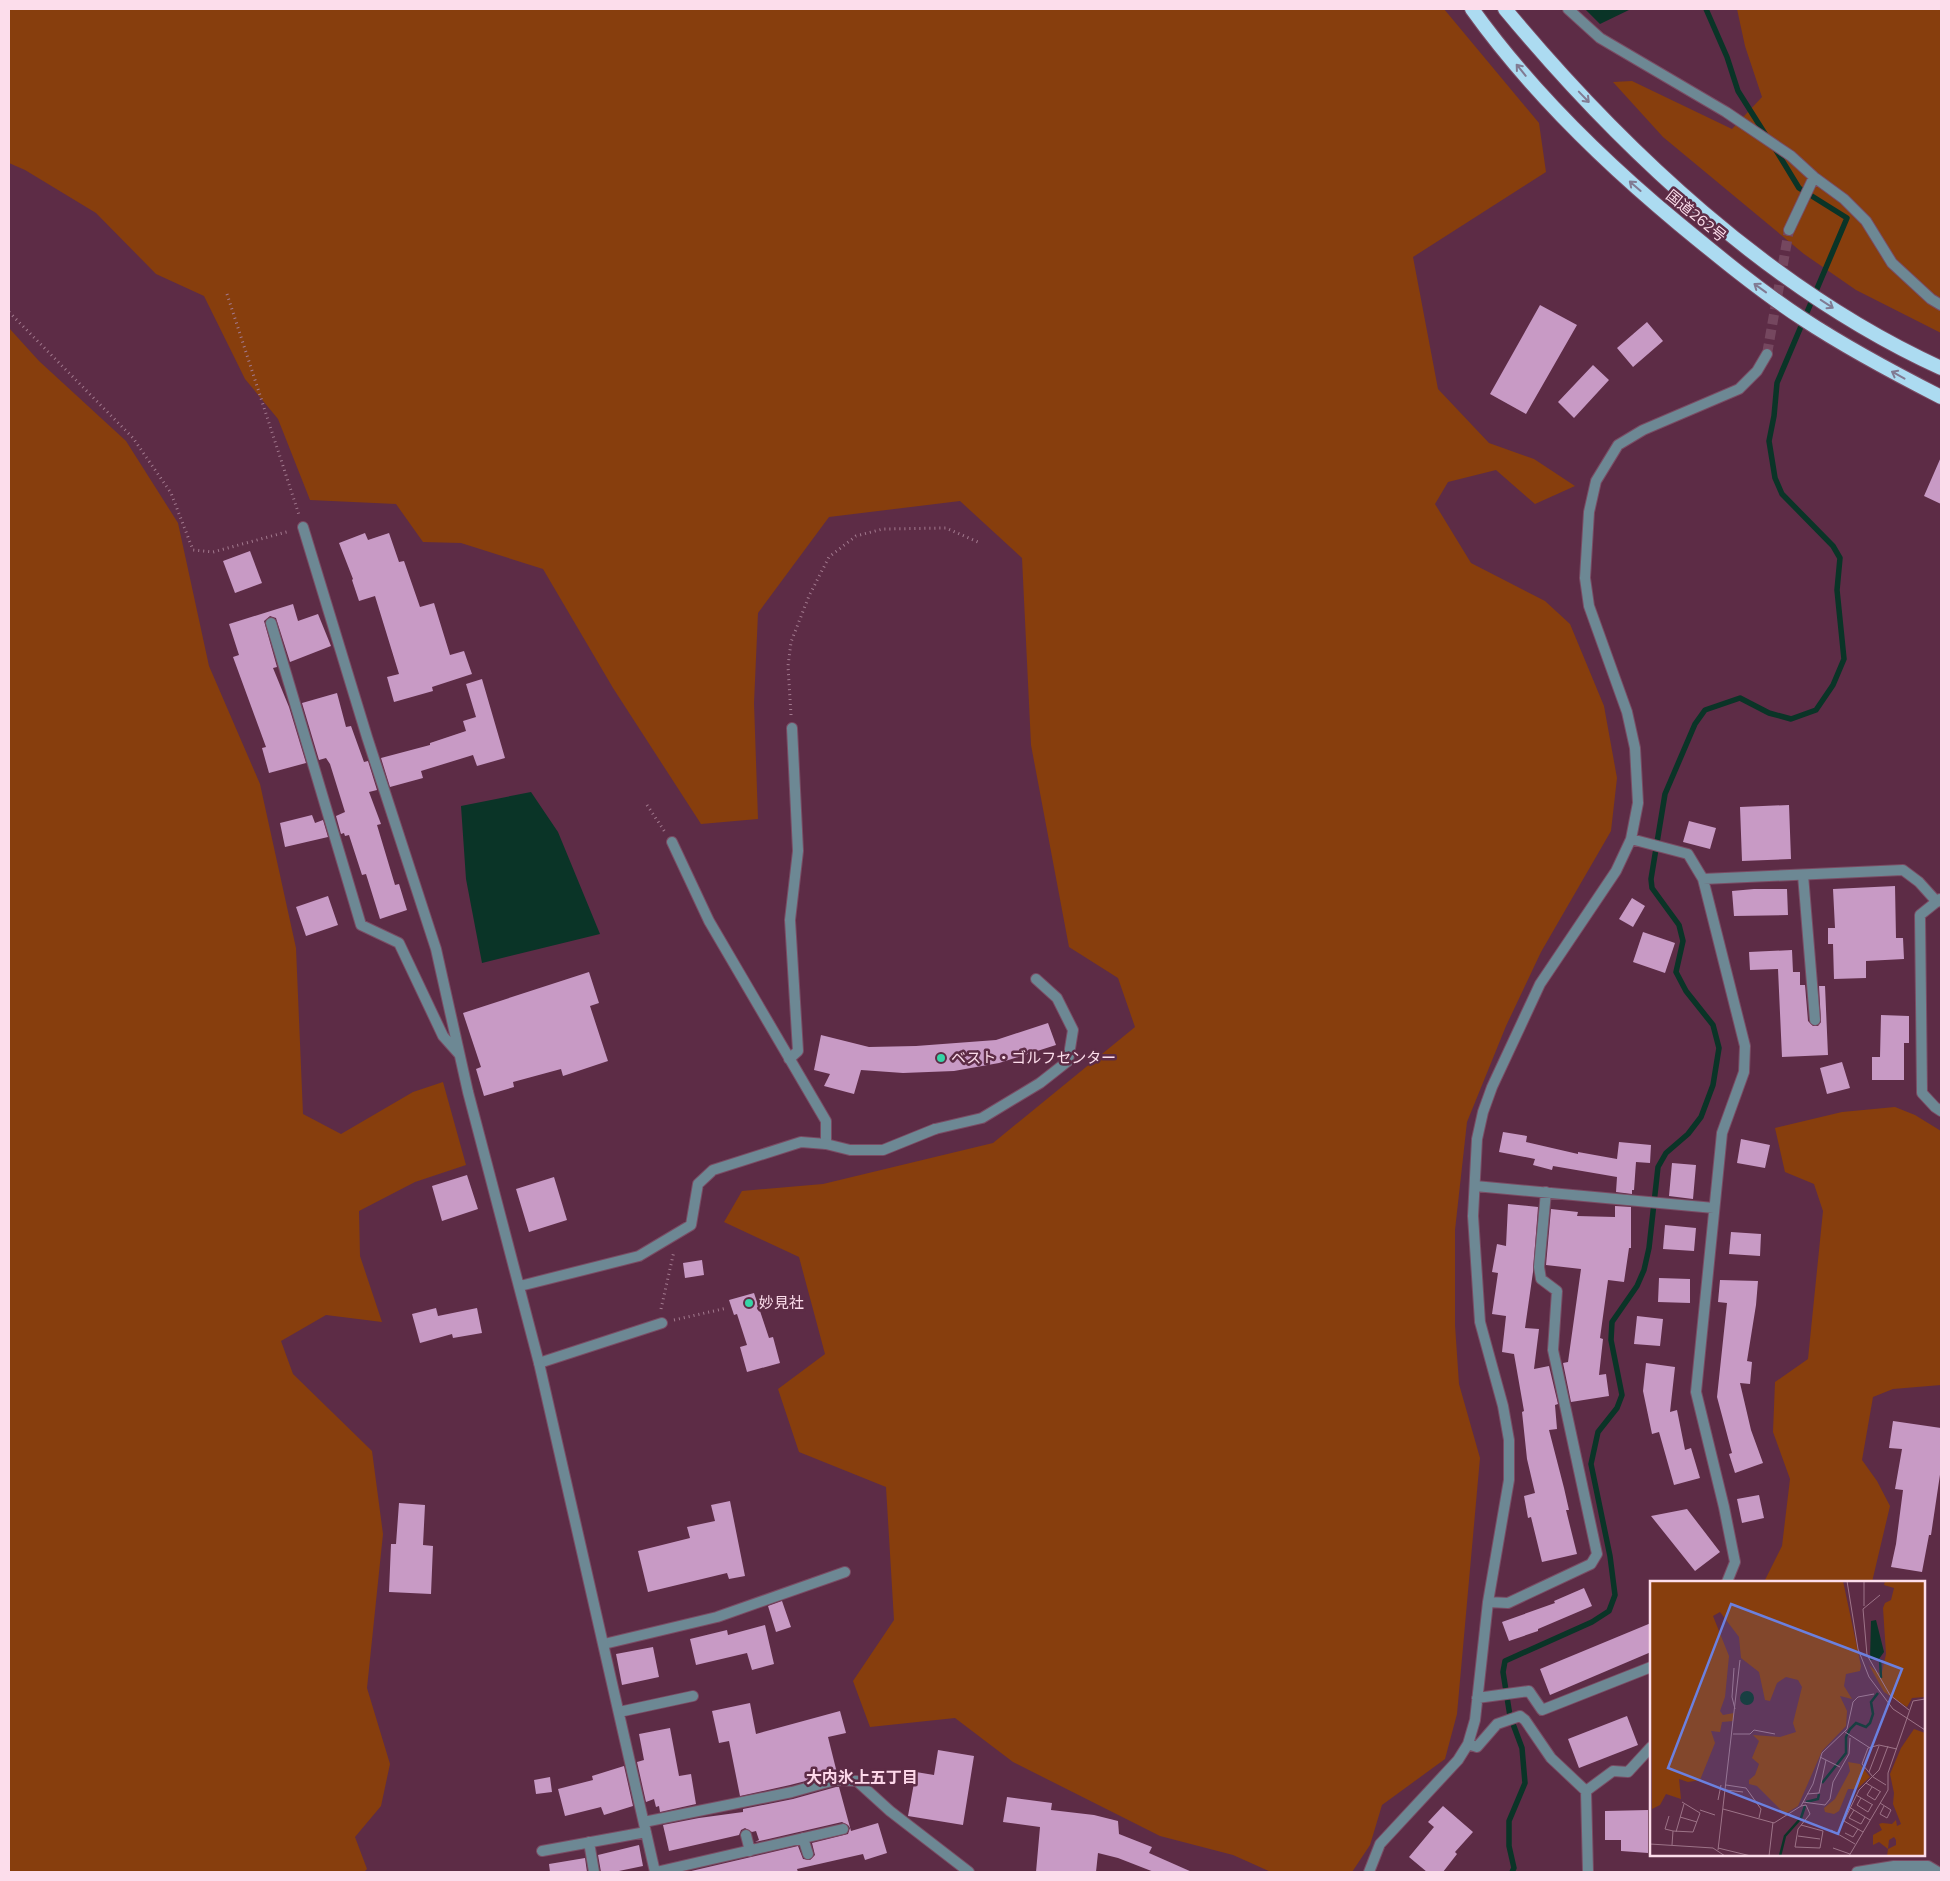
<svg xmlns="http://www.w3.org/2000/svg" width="1950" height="1881" font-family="Mulish,'Noto Sans JP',sans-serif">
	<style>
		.green { fill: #873e0d }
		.water { fill: #0a3427 }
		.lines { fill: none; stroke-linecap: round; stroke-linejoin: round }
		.stream { stroke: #0a3427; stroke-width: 5.5 }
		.building { fill: #c89ac5 }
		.minor-tunnel { stroke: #75475f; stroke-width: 10; stroke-dasharray: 10 5; stroke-linecap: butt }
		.service-casing { stroke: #7a4c64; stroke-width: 12 }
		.minor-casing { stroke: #7a4c64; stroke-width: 12 }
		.trunk-casing { stroke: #7a4c64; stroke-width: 16 }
		.path { stroke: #a37a8f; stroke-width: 3; stroke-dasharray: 1 4; stroke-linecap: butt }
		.service { stroke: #6d8894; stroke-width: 10 }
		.minor { stroke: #6d8894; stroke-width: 10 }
		.trunk { stroke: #acdbf1; stroke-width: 14 }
		.oneway { stroke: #817b93 }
		.poi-dot { fill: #36d4a7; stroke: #5d2c46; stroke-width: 2 }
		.labels { text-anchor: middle; stroke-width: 5; stroke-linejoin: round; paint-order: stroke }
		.street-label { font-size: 15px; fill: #fcddeb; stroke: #5d2c46 }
		.poi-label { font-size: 15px; fill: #fcddeb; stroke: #5d2c46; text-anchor: start }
		.neighbourhood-label { font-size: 16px; font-weight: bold; fill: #fdd7e9; stroke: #5d2c46 }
		.inset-river { fill: none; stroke: #0a3427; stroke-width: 2.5 }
		.inset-road { fill: none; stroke: #9d7388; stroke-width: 1 }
		.view { fill: #6b80df; fill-opacity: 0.15; stroke: #6b80df; stroke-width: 2.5 }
		.inset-edge { fill: none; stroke: #fcddeb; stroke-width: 2.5 }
	</style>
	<rect width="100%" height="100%" fill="#5d2c46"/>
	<!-- green -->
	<path class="green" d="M9,9H1444L1539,123L1546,172L1413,257L1438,389L1489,443L1534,459L1575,486L1535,504L1496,470L1448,482L1435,504L1471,563L1545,601L1570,624L1604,706L1617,778L1611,831L1541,952L1506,1026L1467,1122L1455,1230V1325L1459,1384L1480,1458L1457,1714L1445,1759L1382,1805L1370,1845L1352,1872H1271L1233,1855L1160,1836L1013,1762L955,1718L870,1727L853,1681L894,1620L886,1487L799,1452L778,1389L825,1354L799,1257L724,1222L742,1191L823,1184L993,1143L1135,1027L1118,978L1069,947L1031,745L1022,558L960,501L829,517L758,613L754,703L758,819L701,824L613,688L543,569L461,543L423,542L396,504L310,500L278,419L245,379L204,296L156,274L96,213L25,170L9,163Z
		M1737,9H1941V333L1856,290L1804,254L1663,137L1613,82L1632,81L1732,129L1762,97L1745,46Z
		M9,328L39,361L126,441L178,523L209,666L260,784L296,948L303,1114L341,1134L413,1092L443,1082L466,1165L415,1182L359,1211L360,1256L382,1322L326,1315L281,1341L293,1374L372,1451L383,1534L367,1688L390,1764L381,1806L355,1837L367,1869L364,1872H9Z
		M1895,1107L1915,1115L1941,1131V1385L1893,1389L1873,1397L1862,1460L1877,1481L1890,1506L1872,1582H1764L1782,1546L1790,1479L1773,1432L1775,1382L1808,1359L1823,1211L1814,1184L1785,1172L1775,1128L1842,1112Z"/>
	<!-- water -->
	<path class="water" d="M1585,9H1631L1600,24Z
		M531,792L558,832L600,934L482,963L466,879L461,806Z"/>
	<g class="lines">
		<!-- stream -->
		<path class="stream" d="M1706,9L1727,57L1738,91L1767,137
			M1512,1872L1514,1868L1509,1846V1821L1525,1783L1522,1748L1510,1716L1503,1672L1505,1661L1592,1622L1609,1611L1615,1595L1610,1556L1591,1464L1598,1432L1617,1408L1622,1395L1611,1340L1612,1322L1637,1286L1644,1270L1649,1248L1658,1167L1666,1153L1688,1134L1701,1117L1713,1085L1719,1048L1713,1025L1686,991L1676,972L1683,941L1679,925L1652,888L1651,879L1665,794L1695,724L1705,710L1740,698L1769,713L1791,719L1816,710L1833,685L1844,659L1837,590L1840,558L1833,546L1782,494L1775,478L1769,441L1774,416L1777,383L1847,218L1799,188L1774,147"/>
	</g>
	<!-- building -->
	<path class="building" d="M1540,305L1577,325L1526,414L1490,394Z
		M1647,322L1663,341L1633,367L1617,348Z
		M1593,365L1609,380L1574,418L1558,402Z
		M1941,457V504L1924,496Z
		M365,533L368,540L389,533L399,562L404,561L420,607L434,603L450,655L464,651L472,674L432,687L433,691L394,702L387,677L399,674L375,596L359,601L352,580L353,579L339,543Z
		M250,551L262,583L235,593L223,561Z
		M293,604L298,621L318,614L331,646L290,662L276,618L270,616L264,621L277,667L273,668L289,707L306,763L269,773L262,748L266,747L233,657L239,655L229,624Z
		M482,679L505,758L477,766L473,755L421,771L423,778L390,787L381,758L430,745V743L466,731L463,721L476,717L466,684Z
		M337,693L346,727L351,726L364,762L368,761L377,790L369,792L381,824L377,825L395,885L399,884L407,910L380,919L366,874L362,875L349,835L345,836L344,833L341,834L336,816L345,812L330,764L326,758L319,760L302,703Z
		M1789,805L1791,859L1742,861L1740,807Z
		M312,815L315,823L323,820L328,837L285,847L280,823Z
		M1689,821L1716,828L1710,849L1683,842Z
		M1895,886L1896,938H1903L1904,959L1866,961V978L1834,979L1833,944H1828V928H1835L1833,889Z
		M1754,889H1787L1788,915L1734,916L1732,891Z
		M328,896L338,925L306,936L296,907Z
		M1632,898L1645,906L1633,927L1619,919Z
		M1643,932L1675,943L1665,973L1633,962Z
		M1792,950L1793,972H1800V985H1805L1808,1021L1813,1026H1818L1821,1022L1819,986H1825L1828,1055L1782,1057L1778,969L1750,970L1749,952Z
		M589,972L599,1003L590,1006L608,1061L563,1076L561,1069L513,1082L514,1087L484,1096L476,1069L481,1067L463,1013Z
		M1881,1015L1909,1016V1043H1904V1080H1872V1057H1880Z
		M1048,1023L1056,1045L999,1063L954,1071L903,1073L861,1070L854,1094L824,1086L830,1074L814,1070L821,1035L869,1047L916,1046L996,1040Z
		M1842,1062L1850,1088L1827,1094L1820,1068Z
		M1503,1132L1527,1136L1526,1142L1578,1154V1152L1617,1159L1619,1142L1651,1145L1650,1163L1636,1162L1634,1190H1632V1194L1616,1192L1617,1177L1553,1166L1552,1170L1533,1165L1535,1159L1499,1152Z
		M1741,1139L1770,1145L1765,1168L1737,1163Z
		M1672,1163L1696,1165L1693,1199L1669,1196Z
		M467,1175L478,1209L442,1221L432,1186Z
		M554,1177L567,1220L529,1232L516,1189Z
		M1508,1204L1538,1207L1533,1272L1525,1328L1539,1329L1534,1369L1549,1366L1558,1404L1555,1405L1557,1429L1549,1430L1564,1488L1569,1510H1566L1577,1554L1542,1562L1531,1517L1528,1518L1524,1496L1535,1493L1527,1459L1522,1412L1524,1411L1514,1354L1502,1352L1506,1316L1492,1314L1498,1273L1492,1272L1497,1244L1506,1246Z
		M1615,1206L1631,1207V1248H1629L1624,1282L1608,1280L1600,1338L1603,1339L1599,1375L1606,1374L1609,1396L1571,1402L1563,1363L1568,1362L1581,1269L1546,1265L1551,1209L1578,1212L1577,1216L1615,1217Z
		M1665,1225L1696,1228L1694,1251L1663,1249Z
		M1731,1232L1761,1234L1760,1256L1729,1254Z
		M702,1260L704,1275L685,1278L683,1263Z
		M1659,1278L1690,1279V1303L1658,1302Z
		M1720,1280L1758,1281L1756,1305L1747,1361L1752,1362L1750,1384L1740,1383L1751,1430L1763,1463L1735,1473L1729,1454L1732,1453L1717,1397L1727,1303L1718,1302Z
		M754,1293L769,1338L773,1337L780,1363L747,1372L740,1347L747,1345L737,1314L734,1315L729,1300Z
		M436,1308L438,1316L477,1308L482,1333L453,1338L452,1334L420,1343L412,1314Z
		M1637,1316L1663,1319L1660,1346L1634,1344Z
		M1646,1363L1675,1367L1670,1412L1677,1410L1685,1450L1691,1448L1700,1478L1674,1485L1659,1432L1652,1434L1643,1391Z
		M1893,1421L1941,1428V1468L1931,1535H1929L1922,1572L1891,1567L1896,1544L1903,1490L1895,1489L1902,1449L1889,1448Z
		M1759,1495L1764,1518L1742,1523L1737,1499Z
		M730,1501L745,1576L729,1579L727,1573L648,1592L638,1551L690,1538L687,1527L715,1521L711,1505Z
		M399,1503L425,1505L423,1545L433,1546L431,1594L389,1592L391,1544H396Z
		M1687,1509L1720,1552L1695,1571L1651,1516Z
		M1584,1588L1592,1606L1538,1629V1631L1509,1641L1502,1622L1555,1603L1554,1601Z
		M782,1601L791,1627L776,1632L768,1606Z
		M1651,1623V1652L1550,1695L1540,1669Z
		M765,1625L774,1664L752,1670L747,1653L696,1665L690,1639L727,1630L728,1635Z
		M653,1647L659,1677L622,1685L616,1654Z
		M750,1703L756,1734L840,1711L846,1733L828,1737L837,1773L790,1785L740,1796L729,1741L719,1743L712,1711Z
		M1627,1716L1638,1745L1579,1768L1568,1739Z
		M670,1728L679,1776L691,1774L696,1804L660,1812L659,1806L656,1807L654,1799L646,1802L637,1762L644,1760L639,1734Z
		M938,1750L974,1756L963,1825L908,1816L916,1772L934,1775Z
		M624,1766L633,1806L604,1815L601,1807L565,1816L558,1789L593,1780L592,1776Z
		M550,1777L552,1792L536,1794L534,1780Z
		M836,1787H839L851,1831L878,1823L887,1853L865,1860L863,1854L797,1869L798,1872H687L798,1846L803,1859L810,1860L815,1855L812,1843L848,1834L850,1828L848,1825L842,1822L755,1842L759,1840L756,1831L752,1832L745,1828L741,1830L739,1835L669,1851L663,1825L699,1818L743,1812V1809L793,1799Z
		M1007,1797L1052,1803L1051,1810L1094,1815L1118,1821L1119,1834L1152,1847L1149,1853L1192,1872H1154L1118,1858L1098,1853L1096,1872H1036L1040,1827L1003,1822Z
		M1443,1806L1473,1832L1455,1852L1457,1854L1443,1872H1427L1409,1857L1434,1827L1428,1822Z
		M1648,1810V1853L1621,1851V1840H1605V1811Z
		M639,1845L643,1866L614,1872H601L598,1855Z
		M585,1858L587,1872H550L549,1864Z"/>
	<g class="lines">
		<!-- minor-tunnel -->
		<path class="minor-tunnel" d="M1767,354L1789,230"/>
		<!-- service casing -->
		<g class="service-casing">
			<path id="service" d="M672,842L709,921L826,1121V1144
				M1803,875L1815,1020
				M789,1059L798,1051L790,920L798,851L792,728
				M935,1129L982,1118L1040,1083L1068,1061L1073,1030L1057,998L1036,979
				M539,1363L662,1323
				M604,1644L717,1617L845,1572
				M1586,1791L1613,1771L1628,1772L1651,1747"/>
		</g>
		<!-- minor casing -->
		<g class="minor-casing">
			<path id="minor" d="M1568,9L1600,38L1726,112L1791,156L1814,177L1844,199L1866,221L1892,263L1931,299L1941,305
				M1789,230L1814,177
				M303,527L367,737L436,949L468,1092L539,1363L655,1872
				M271,623L361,925L399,943L443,1036L459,1054
				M1631,839L1688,854L1703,879L1903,870L1919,882L1937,902
				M1703,879L1745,1046L1744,1072L1722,1133L1696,1392L1724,1507L1735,1562L1727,1582
				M1940,899L1920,915L1922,1093L1935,1107L1941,1111
				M1475,1186L1714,1208
				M520,1286L639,1256L691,1225L698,1184L713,1170L801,1142L826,1144L850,1150H883L935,1129
				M1488,1602L1508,1603L1591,1564L1597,1554L1553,1350L1557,1291L1541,1279L1539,1267L1546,1192
				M1477,1698L1529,1691L1542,1710L1651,1667
				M619,1712L693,1696
				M1468,1744L1477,1747L1497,1724L1520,1716L1525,1720L1551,1758L1586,1791L1588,1872
				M644,1822L792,1792L835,1780L857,1781L890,1811L969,1872
				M746,1835L750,1851
				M803,1838L808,1854
				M589,1842L594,1872
				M542,1851L646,1832
				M656,1872L843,1829
				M1369,1872L1380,1844L1458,1760L1468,1744L1475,1720L1488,1602L1509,1480V1440L1503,1406L1480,1322L1473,1216L1477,1139L1483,1112L1492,1087L1540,984L1616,871L1631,839L1638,803L1635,748L1627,712L1589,606L1585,578L1589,512L1596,481L1618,445L1643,430L1739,389L1757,371L1767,354
				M1857,1872L1894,1866H1928L1938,1872"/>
		</g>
		<!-- trunk casing -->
		<g class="trunk-casing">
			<path id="trunk" d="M1472,9C1530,90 1603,161 1679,224C1719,257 1759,290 1803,319C1847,348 1894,373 1941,397
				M1505,9C1622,150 1772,291 1941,368"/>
		</g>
		<!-- path -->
		<path class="path" d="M227,294L299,515
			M9,312L133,438L171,493L193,550L213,552L290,531
			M791,715L788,666L791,642L809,596L829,557L856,536L883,529L946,528L978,542
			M647,805L665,832
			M661,1309L674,1251
			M674,1320L727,1308"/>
		<!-- service -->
		<use href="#service" class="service"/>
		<!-- minor -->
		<use href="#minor" class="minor"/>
		<!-- trunk -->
		<use href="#trunk" class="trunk"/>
	</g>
	<!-- one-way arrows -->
	<defs><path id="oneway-shaft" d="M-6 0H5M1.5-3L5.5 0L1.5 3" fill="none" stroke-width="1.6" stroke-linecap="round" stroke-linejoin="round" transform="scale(1.25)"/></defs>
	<g class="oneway">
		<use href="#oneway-shaft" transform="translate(1521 70) rotate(-129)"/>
		<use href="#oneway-shaft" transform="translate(1584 97) rotate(46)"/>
		<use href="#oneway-shaft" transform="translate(1635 186) rotate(-139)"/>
		<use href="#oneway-shaft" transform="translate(1760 288) rotate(-144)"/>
		<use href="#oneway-shaft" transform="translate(1827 304) rotate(33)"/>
		<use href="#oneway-shaft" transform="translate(1898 375) rotate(-151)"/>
	</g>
	<!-- markers -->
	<g class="poi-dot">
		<circle cx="941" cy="1058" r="5"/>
		<circle cx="749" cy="1303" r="5"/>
	</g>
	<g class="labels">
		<!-- street labels -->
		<g class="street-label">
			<text transform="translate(1696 216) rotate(39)" y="5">国道262号</text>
		</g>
		<!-- poi labels -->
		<g class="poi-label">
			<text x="951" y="1063">ベスト・ゴルフセンター</text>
			<text x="759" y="1308">妙見社</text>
		</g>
		<!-- neighbourhood labels -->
		<g class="neighbourhood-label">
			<text x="862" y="1783">大内氷上五丁目</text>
		</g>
	</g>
	<!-- overview -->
	<g transform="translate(1650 1581)">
		<rect width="275" height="275" fill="#5d2c46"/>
		<path d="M0,0H193L211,85L210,90L196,93L194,105L202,118L190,115L197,130L196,145L172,170L148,225L135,233L107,205L99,203V199L105,194L109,183L102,177L109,160L103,154L130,156L146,151L143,142L152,106L148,99L136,96L127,102L120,120L115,119L109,91L91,77L89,56L70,31L63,35L79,75L75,116L70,130L73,134L84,132L83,140L72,141L70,151L61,150L65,162L50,199L38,201L29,198L31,218L16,213L10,224L2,228ZM235,0H275V116L262,117L257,126L234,111L219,84L228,92L232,91L236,73L233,27L235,22L241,19L244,7L234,4ZM264,148L275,152V275H237L238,268L246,264V259L244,256L239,259L238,268L229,261L223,264V254L232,249L229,243L232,242L242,243L246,239L247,245L251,243L243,223L244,212L240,193L251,167ZM198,181L210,183L220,196L207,208H198L189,230L184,233L175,231L174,227L185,218L200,190Z" fill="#873e0d"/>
		<path d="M226,39L234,71L229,78L220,79L221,40ZM90 117a7 7 0 1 1 14 0a7 7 0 1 1-14 0Z" fill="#0a3427"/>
		<path class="inset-river" d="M230,78L231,97M172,202L196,172V156L200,148L206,142L216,146L220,142L223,133L221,121L228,112M156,221L168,218L169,213M130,275L135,255L151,237L155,225"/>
		<path class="inset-road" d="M197,0L208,68L219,96L243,128L275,149M230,14L213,28L217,74L240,114L259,129M214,25V0M84,87L82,116L85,128M195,151L220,167M83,153H100L104,149L125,153M170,176L190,186M219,191L229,165M216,202L231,211M76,204L96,207L111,228L109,237M236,204L223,196L212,183L218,167L229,164L247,168M222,206L217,214L225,219L230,211M76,209L93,211M157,213L169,212L176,179M206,214L223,224M211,217L207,224L218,231L222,224M68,219L71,204M153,221L175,224L180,218L183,201L199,173L200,157M230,222L241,229L237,237L230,233L234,225M151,225L156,224L160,233L148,248L145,266L170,267L173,250L151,244M199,226L220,239M73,228L124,242L151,225L163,203L172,172L197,148L203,121L208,116L224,113M50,229L65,234M204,229L199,237L211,243L215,236M19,235L15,248L23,250L22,264M30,236L47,241M181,249L205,263M23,250L43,251L50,232L32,221M26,251L34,223M213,251L194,240L209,209L229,189L238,165M195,252L203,256L208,248M148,255L170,258M0,263L63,267L75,275M68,267L101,275M183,267L200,273M68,269L90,79M119,275L123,241M199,275L238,209V192L263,120L275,118"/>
		<path class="view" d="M81,23L252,88L188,253L18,187Z"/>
		<rect width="275" height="275" class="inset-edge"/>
	</g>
	<!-- border -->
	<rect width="1950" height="1881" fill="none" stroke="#fcddeb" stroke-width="20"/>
</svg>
